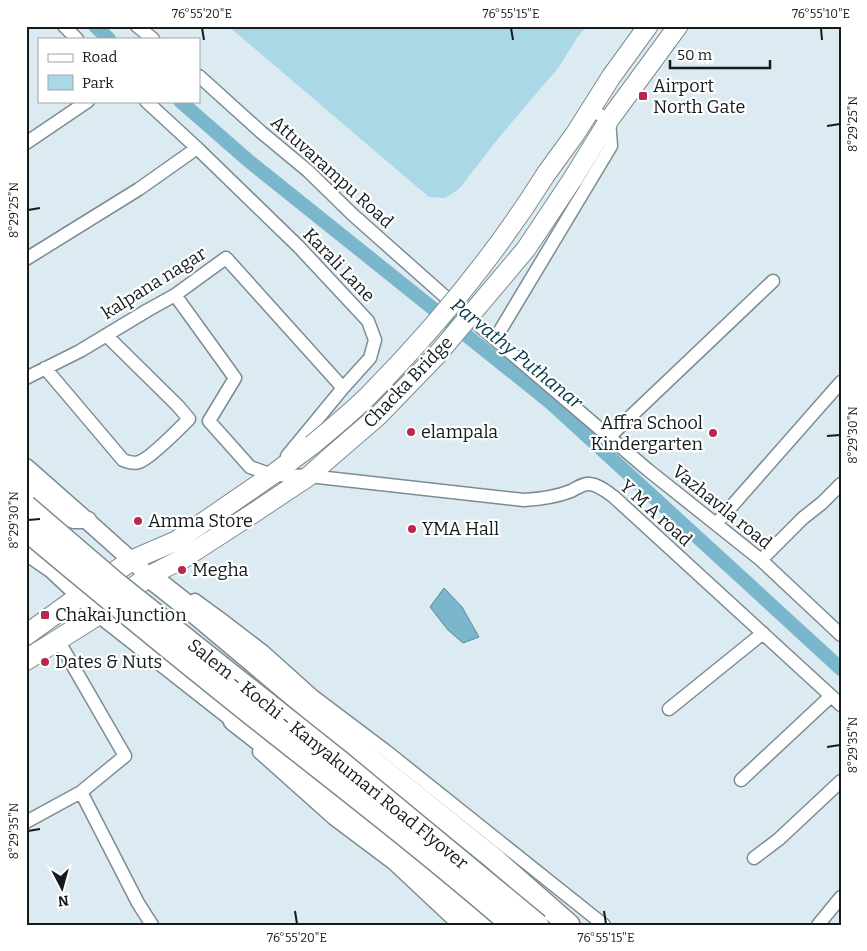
<svg xmlns="http://www.w3.org/2000/svg" width="867" height="951" font-family="Bitter,serif">
	<style>
		.green { fill: #abd8e7 }
		.water { fill: #7ab7cc; stroke: #5c8898 }
		.lines { fill: none; stroke-linecap: round; stroke-linejoin: round }
		.canal { stroke: #7ab7cc; stroke-width: 14 }
		.minor-casing { stroke: #7d8c92; stroke-width: 15 }
		.tertiary-casing { stroke: #7d8c92; stroke-width: 19 }
		.secondary-casing { stroke: #7d8c92; stroke-width: 21 }
		.primary-casing { stroke: #7d8c92; stroke-width: 22 }
		.trunk-casing { stroke: #7d8c92; stroke-width: 24 }
		.minor { stroke: #fff; stroke-width: 12 }
		.tertiary { stroke: #fff; stroke-width: 16 }
		.secondary { stroke: #fff; stroke-width: 19 }
		.primary { stroke: #fff; stroke-width: 20 }
		.trunk { stroke: #fff; stroke-width: 21 }
		.secondary-bridge-casing { stroke: #7d8c92; stroke-width: 21; stroke-linecap: butt }
		.trunk-bridge-casing { stroke: #7d8c92; stroke-width: 24; stroke-linecap: butt }
		.secondary-bridge { stroke: #fff; stroke-width: 19 }
		.trunk-bridge { stroke: #fff; stroke-width: 21 }
		.ticks { fill: none; stroke: #151b1d; stroke-width: 2 }
		.poi-dot { fill: #b8274e; stroke: #fff; stroke-width: 2 }
		.labels { text-anchor: middle; stroke-width: 4.5; stroke-linejoin: round; paint-order: stroke }
		.poi-label { font-size: 18px; fill: #151b1d; stroke: #fff; text-anchor: start }
		.street-label { font-size: 18px; fill: #151b1d; stroke: #fff }
		.water-label { font-size: 19px; font-style: italic; fill: #023c4b; stroke: #fff }
		.neatline { fill: none; stroke: #151b1d; stroke-width: 2 }
		.ticks-label { font-size: 12px; text-anchor: middle; fill: #151b1d }
	</style>
	<rect width="100%" height="100%" fill="#dbebf1"/>
	<!-- green -->
	<path class="green" d="M228,26H587L578,36L559,67L501,135L459,189L445,198L429,197Z"/>
	<!-- water -->
	<path class="water" d="M444,588L462,607L479,637L463,643L448,630L430,607Z"/>
	<g class="lines">
		<!-- canal -->
		<path class="canal" d="M95,26L109,39
			M180,101L250,162L551,403L841,669"/>
		<!-- minor casing -->
		<g class="minor-casing">
			<path id="minor" d="M64,26L77,39
				M137,26L153,39
				M199,76L261,132L308,171L352,214L441,293L648,470L761,560L841,635
				M146,101L197,148L299,247L368,321L375,340L370,358L343,388L287,456
				M26,143L88,101
				M26,259L139,189L197,148
				M175,295L235,378L209,421L250,467L272,475L309,476L524,500C541,499 556,497 571,491C577,488 583,483 590,484C599,485 607,492 614,497L841,705
				M495,339L611,146L609,120L590,109
				M45,368L123,460C128,462 134,464 139,462C150,459 179,429 189,419L178,406L106,335
				M26,378L80,351L148,310L175,295L226,258L343,388
				M609,437L773,281
				M716,524L841,382
				M761,560L803,518L822,503L841,484
				M195,600L221,619L264,652L313,696L386,751L604,925
				M669,709L763,633
				M259,752L334,819L394,864L459,925
				M741,780L831,696
				M81,792L138,903L152,925
				M26,822L81,792L125,756L58,640
				M754,858L779,839L841,781
				M818,925L841,897"/>
		</g>
		<!-- tertiary casing -->
		<g class="tertiary-casing">
			<path id="tertiary" d="M26,467L93,526L149,576
				M26,488L61,515L74,520H88
				M26,552L52,570L99,614L234,720"/>
		</g>
		<!-- secondary casing -->
		<g class="secondary-casing">
			<path id="secondary" d="M546,174L575,134L611,77L648,26
				M572,180L609,120L678,26
				M132,560L176,541L272,475L312,445
				M149,576L184,558L249,516L309,476L328,459"/>
		</g>
		<!-- primary casing -->
		<g class="primary-casing">
			<path id="primary" d="M26,635L80,596L132,560
				M26,660L99,614L149,576"/>
		</g>
		<!-- trunk casing -->
		<g class="trunk-casing">
			<path id="trunk" d="M149,576L187,606L361,752L493,858L569,925
				M234,720L322,789L482,925"/>
		</g>
		<!-- minor -->
		<use href="#minor" class="minor"/>
		<!-- tertiary -->
		<use href="#tertiary" class="tertiary"/>
		<!-- secondary -->
		<use href="#secondary" class="secondary"/>
		<!-- primary -->
		<use href="#primary" class="primary"/>
		<!-- trunk -->
		<use href="#trunk" class="trunk"/>
		<!-- secondary-bridge casing -->
		<g class="secondary-bridge-casing">
			<path id="secondary-bridge" d="M312,445C331,429 351,413 369,395C435,328 496,254 546,174
				M328,459L379,415L436,356L526,249L572,180"/>
		</g>
		<!-- trunk-bridge casing -->
		<g class="trunk-bridge-casing">
			<path id="trunk-bridge" d="M26,506L117,584L342,763L538,925
				M26,530C99,591 172,651 246,710C335,781 426,850 512,925"/>
		</g>
		<!-- secondary-bridge -->
		<use href="#secondary-bridge" class="secondary-bridge"/>
		<!-- trunk-bridge -->
		<use href="#trunk-bridge" class="trunk-bridge"/>
	</g>
	<!-- ticks -->
	<path class="ticks" d="M202,28L204,40M511,28L513,40M821,28L822,40M827,126L840,124M28,210L40,208M827,436L840,435M28,520L40,519M827,747L840,745M28,831L40,829M295,911L297,924M604,911L606,924"/>
	<!-- markers -->
	<g class="poi-dot">
		<rect x="638" y="91" width="10" height="10" rx="2.5"/>
		<circle cx="411" cy="432" r="5"/>
		<circle cx="713" cy="433" r="5"/>
		<circle cx="138" cy="521" r="5"/>
		<circle cx="412" cy="529" r="5"/>
		<circle cx="182" cy="570" r="5"/>
		<rect x="40" y="610" width="10" height="10" rx="2.5"/>
		<circle cx="45" cy="662" r="5"/>
	</g>
	<g class="labels">
		<!-- poi labels -->
		<g class="poi-label">
			<text x="653" y="92">Airport<tspan x="653" dy="21">North Gate</tspan></text>
			<text x="703" y="429" text-anchor="end">Affra School<tspan x="703" dy="21">Kindergarten</tspan></text>
			<text x="421" y="438">elampala</text>
			<text x="148" y="527">Amma Store</text>
			<text x="422" y="535">YMA Hall</text>
			<text x="192" y="576">Megha</text>
			<text x="55" y="621">Chakai Junction</text>
			<text x="55" y="668">Dates &amp; Nuts</text>
		</g>
		<!-- street labels -->
		<g class="street-label">
			<text transform="translate(332 172) rotate(42)" y="6">Attuvarampu Road</text>
			<text transform="translate(339 265) rotate(46)" y="6">Karali Lane</text>
			<text transform="translate(154 283) rotate(-32)" y="6">kalpana nagar</text>
			<text transform="translate(408 382) rotate(-46)" y="6">Chacka Bridge</text>
			<text transform="translate(722 507) rotate(39)" y="6">Vazhavila road</text>
			<text transform="translate(656 513) rotate(42)" y="6">Y M A road</text>
			<text transform="translate(328 754) rotate(39)" y="6">Salem - Kochi - Kanyakumari Road Flyover</text>
		</g>
		<!-- water labels -->
		<g class="water-label">
			<text transform="translate(517 353) rotate(39)" y="7">Parvathy Puthanar</text>
		</g>
	</g>
	<!-- border -->
	<rect width="867" height="951" fill="none" stroke="#ffffff" stroke-width="55"/>
	<!-- legend -->
	<rect x="38" y="38" width="162" height="65" fill="#ffffff" stroke="#a1a4a5"/>
	<rect x="48" y="54" width="25" height="8" fill="#ffffff" stroke="#a1a4a5"/>
	<text x="82" y="62" font-size="15" fill="#151b1d">Road</text>
	<rect x="48" y="75" width="25" height="15" fill="#abd8e7" stroke="#a1a4a5"/>
	<text x="82" y="88" font-size="15" fill="#151b1d">Park</text>
	<!-- north arrow -->
	<g transform="translate(62 888) rotate(174)" stroke="#ffffff" stroke-width="4" paint-order="stroke">
	<path d="M0-4L9 19L0 12L-9 19Z" fill="#151b1d"/>
	<text y="-8" font-size="14" font-weight="bold" text-anchor="middle" fill="#151b1d">N</text>
	</g>
	<!-- scale -->
	<path d="M670 60v8h100v-8" fill="none" stroke="#151b1d" stroke-width="2.5"/>
	<text x="677" y="60" font-size="15" fill="#151b1d" stroke="#ffffff" stroke-width="4" paint-order="stroke">50 m</text>
	<rect x="28" y="28" width="812" height="896" class="neatline"/>
	<g class="ticks-label">
		<text x="202" y="18">76°55'20"E</text>
		<text x="511" y="18">76°55'15"E</text>
		<text x="821" y="18">76°55'10"E</text>
		<text transform="translate(853 124) rotate(-90)" y="4">8°29'25"N</text>
		<text transform="translate(14 210) rotate(-90)" y="4">8°29'25"N</text>
		<text transform="translate(853 435) rotate(-90)" y="4">8°29'30"N</text>
		<text transform="translate(14 520) rotate(-90)" y="4">8°29'30"N</text>
		<text transform="translate(853 745) rotate(-90)" y="4">8°29'35"N</text>
		<text transform="translate(14 831) rotate(-90)" y="4">8°29'35"N</text>
		<text x="297" y="942">76°55'20"E</text>
		<text x="606" y="942">76°55'15"E</text>
	</g>
</svg>
